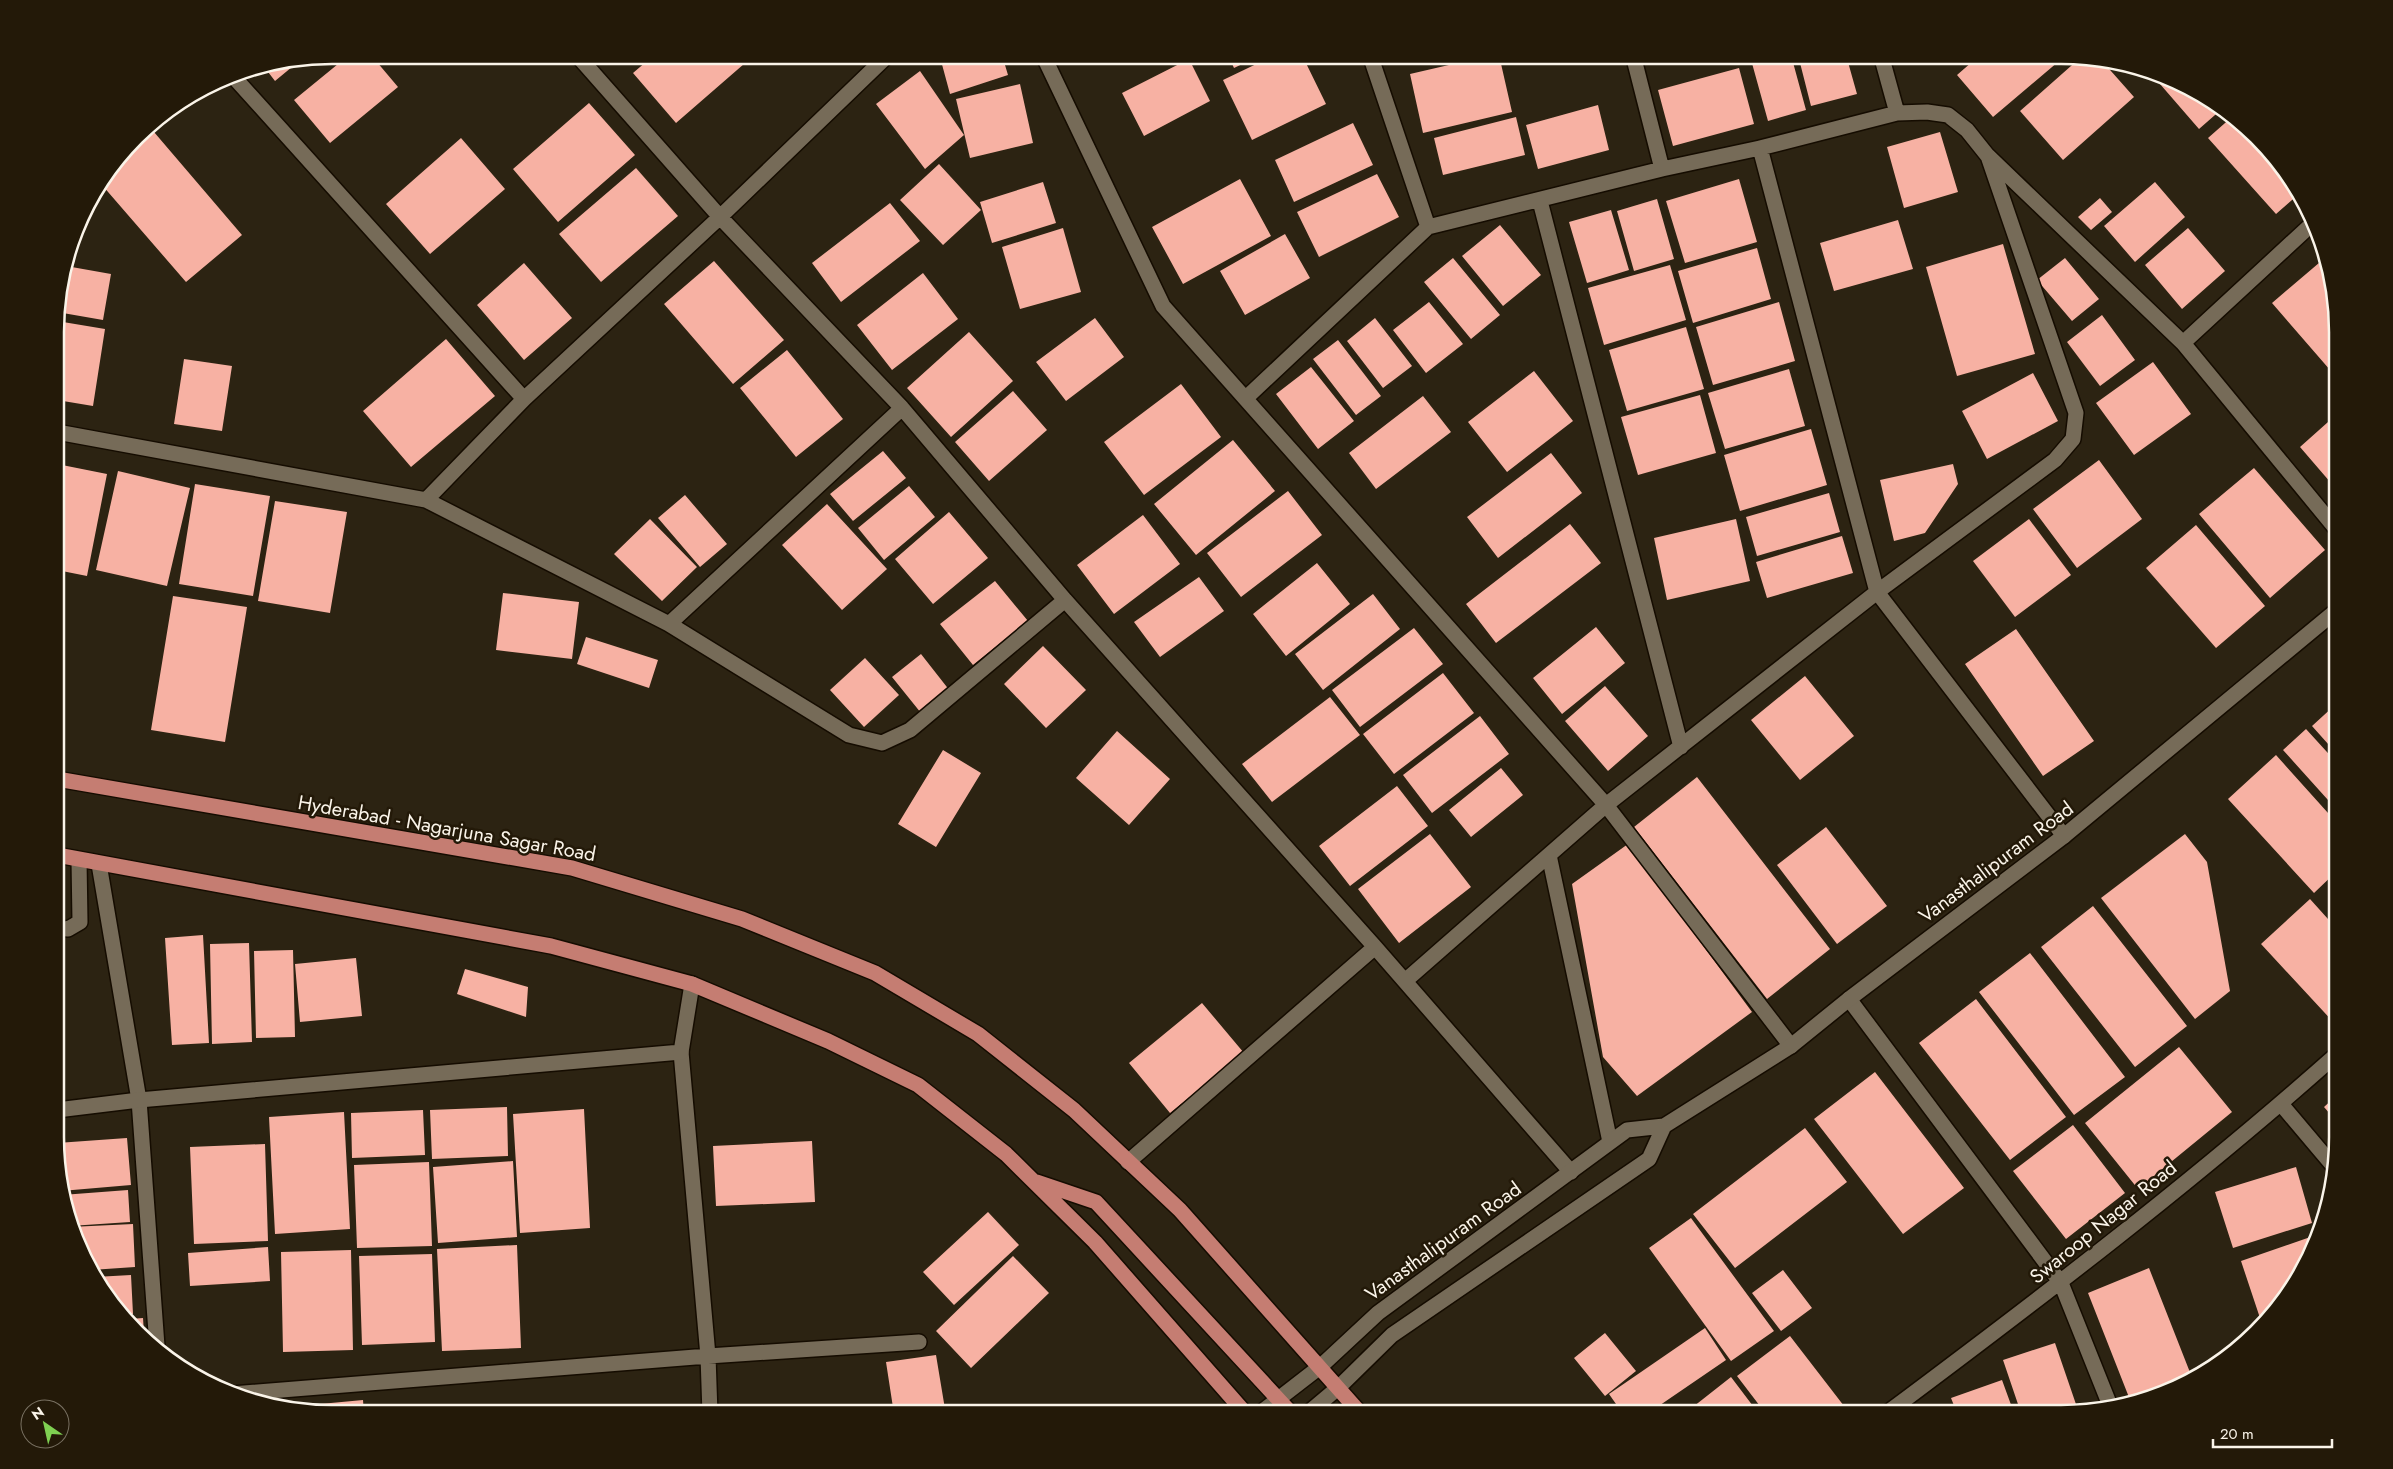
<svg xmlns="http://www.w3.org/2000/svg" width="2393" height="1469" font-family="Jost,sans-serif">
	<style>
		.building { fill: #f7b1a3 }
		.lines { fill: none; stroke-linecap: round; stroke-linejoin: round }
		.service-casing { stroke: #150c00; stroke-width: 18 }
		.minor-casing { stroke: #150c00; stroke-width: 18 }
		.tertiary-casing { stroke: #150c00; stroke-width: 18 }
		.primary-casing { stroke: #150c00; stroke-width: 18 }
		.service { stroke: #766b58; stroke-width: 15 }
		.minor { stroke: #766b58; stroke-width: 15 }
		.tertiary { stroke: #766b58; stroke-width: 15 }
		.primary { stroke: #c57d72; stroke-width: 15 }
		.labels { text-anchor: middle; stroke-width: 5; stroke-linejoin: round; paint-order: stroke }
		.street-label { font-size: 20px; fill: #faf4e9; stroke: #231908 }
		.rim { fill: none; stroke: #faf4e9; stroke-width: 2.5 }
	</style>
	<rect width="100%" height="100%" fill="#2c2312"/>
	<!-- building -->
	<path class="building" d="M349,55H371L398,87L330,143L294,100Z
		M615,55H635L623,65Z
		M654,55H751L752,57L676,123L633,73Z
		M947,55H1002L1008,75L950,94L940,57Z
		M1117,55H1137L1122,63Z
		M1228,55H1261L1234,68Z
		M1275,55H1302L1326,104L1252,140L1223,80Z
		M1492,55H1499L1512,112L1423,133L1410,74Z
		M1791,55L1806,110L1768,121L1750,56Z
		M1798,55H1846L1857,94L1811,106Z
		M1940,55H1961L1949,65Z
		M1980,55H2061L2065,56L1993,117L1957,75Z
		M2080,58L2103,62L2134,97L2063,160L2020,111Z
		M1189,59L1210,101L1144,136L1122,93Z
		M298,62L275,81L265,68H266Z
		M1739,68L1754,124L1673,146L1658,90Z
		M920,71L964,135L925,169L876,104Z
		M2166,78L2215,102L2223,108L2199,129L2160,84Z
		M1020,84L1033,143L970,158L956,99Z
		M589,103L635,155L558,222L513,169Z
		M1598,105L1609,150L1538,169L1526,125Z
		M2233,116L2257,136L2300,193L2276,214L2208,138Z
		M1516,117L1525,155L1443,175L1434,138Z
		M1353,123L1373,165L1294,202L1275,160Z
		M148,125L242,235L186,282L102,185Z
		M1940,132L1958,192L1904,208L1887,147Z
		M461,138L505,189L430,254L386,204Z
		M939,164L981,210L943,245L900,200Z
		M636,168L678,216L601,282L559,234Z
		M1377,174L1399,217L1319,257L1297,212Z
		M1240,179L1271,236L1183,284L1152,227Z
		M1739,179L1757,242L1685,263L1666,201Z
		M1043,182L1056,223L992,243L980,202Z
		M2155,182L2185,217L2135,262L2104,226Z
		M2100,198L2112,212L2091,230L2078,217Z
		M1657,199L1674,259L1634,271L1617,211Z
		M890,203L920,241L841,302L812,263Z
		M1611,210L1629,270L1587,283L1569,222Z
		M1898,220L1913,269L1834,291L1820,243Z
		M1500,225L1541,275L1503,306L1462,256Z
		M1063,228L1081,292L1020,309L1002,247Z
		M2188,228L2225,271L2182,309L2145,265Z
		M1285,234L1310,278L1245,315L1220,271Z
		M2003,244L2035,354L1957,376L1926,267Z
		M1757,248L1771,299L1693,323L1678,271Z
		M2326,257L2337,314V378L2272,303Z
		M1453,258L1500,315L1471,339L1424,282Z
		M2065,258L2099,299L2072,321L2037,280Z
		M714,261L784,340L733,384L664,304Z
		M524,263L572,318L524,360L477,305Z
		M1670,265L1686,320L1604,345L1588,288Z
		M66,266L111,274L103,320L57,312V296Z
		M923,273L958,319L892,370L857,325Z
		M1429,302L1463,344L1426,373L1393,330Z
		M1779,302L1795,361L1713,385L1696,327Z
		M2102,315L2135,360L2100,386L2067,342Z
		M1095,318L1124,357L1066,401L1036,362Z
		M1375,318L1412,366L1383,388L1347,341Z
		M57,321L105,329L93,406L57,400Z
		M1686,327L1704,389L1627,411L1609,350Z
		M969,332L1013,381L951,437L907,388Z
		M446,339L495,396L411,467L363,411Z
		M1338,340L1381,396L1356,415L1313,359Z
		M787,350L843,419L796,457L740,388Z
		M184,359L232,366L222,431L174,424Z
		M2153,362L2191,414L2134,455L2096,403Z
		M1311,367L1354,421L1318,449L1276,394Z
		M1789,369L1805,426L1725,449L1708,393Z
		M1534,371L1573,421L1507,472L1468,422Z
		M2033,373L2058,421L1987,459L1962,411Z
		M1181,384L1221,437L1144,495L1104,442Z
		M1013,391L1047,430L989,481L955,442Z
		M1700,395L1716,453L1638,475L1621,417Z
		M1423,396L1451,432L1376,489L1349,453Z
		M2337,414V490L2300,447Z
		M1811,429L1827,485L1740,511L1724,455Z
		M1233,440L1275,491L1196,555L1154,504Z
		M883,451L906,478L853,521L830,494Z
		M1551,453L1582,493L1498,558L1467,517Z
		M2099,460L2142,519L2077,568L2033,509Z
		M57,464L107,474L87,576L57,570Z
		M1953,464L1958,484L1925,533L1894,541L1880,480Z
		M2254,468L2325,550L2270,598L2199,514Z
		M118,471L190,488L167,586L96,570Z
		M195,484L270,496L253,596L179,584Z
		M909,486L935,517L884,560L858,528Z
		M1288,491L1322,535L1241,597L1207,553Z
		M1829,493L1840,532L1757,556L1746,517Z
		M685,495L727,544L700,567L658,518Z
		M275,501L347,512L330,613L258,601Z
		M827,504L887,569L842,610L782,545Z
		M949,512L988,558L933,604L895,559Z
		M1143,515L1180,564L1114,614L1077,565Z
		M650,519L697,567L662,601L614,554Z
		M1736,519L1750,581L1667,600L1654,538Z
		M2029,519L2071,575L2015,617L1973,561Z
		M1570,524L1601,563L1496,643L1466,604Z
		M2196,525L2265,606L2216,648L2146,568Z
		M1842,536L1853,573L1767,598L1756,562Z
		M1317,563L1350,604L1286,656L1253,614Z
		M1199,577L1224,611L1160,657L1134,622Z
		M995,581L1028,621L973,665L940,624Z
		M503,593L579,602L572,659L496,650Z
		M1373,594L1400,629L1323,690L1295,654Z
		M173,596L247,607L225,742L151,730Z
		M1596,627L1625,663L1562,714L1533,678Z
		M1414,628L1443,664L1360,727L1332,690Z
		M2016,629L2094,741L2043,776L1965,664Z
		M586,637L658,660L649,688L577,664Z
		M1043,646L1086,690L1046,728L1004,684Z
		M921,654L950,691L921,713L892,677Z
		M865,658L899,695L864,727L830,690Z
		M1443,673L1474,713L1394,774L1363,734Z
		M1805,676L1854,736L1800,780L1751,720Z
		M1605,686L1648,736L1608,771L1565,721Z
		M1330,697L1360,735L1272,802L1242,764Z
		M2335,705L2337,709V754L2312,726Z
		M1480,716L1509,754L1432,813L1403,775Z
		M2306,729L2337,763V810L2283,750Z
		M1117,731L1170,779L1129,825L1076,778Z
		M943,750L981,773L936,847L898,824Z
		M2276,755L2337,823V871L2314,893L2228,799Z
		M1501,768L1523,795L1471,837L1449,810Z
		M1697,777L1830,949L1767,999L1634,827Z
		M1397,786L1428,826L1350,886L1319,846Z
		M1826,827L1887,906L1837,944L1777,865Z
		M1430,834L1471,887L1399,943L1358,889Z
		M2185,834L2207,862L2230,991L2195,1019L2101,898Z
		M1628,844L1752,1012L1637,1096L1603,1057L1572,884Z
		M2310,899L2337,929V1023L2336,1025L2261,944Z
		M2093,906L2187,1026L2135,1067L2041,947Z
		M203,935L209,1043L172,1045L165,938Z
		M249,943L252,1042L212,1044L210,944Z
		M293,950L295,1037L256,1038L254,951Z
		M2030,953L2125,1077L2074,1115L1979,992Z
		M356,958L362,1016L300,1022L295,964Z
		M465,969L528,987L526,1017L457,994Z
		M1976,999L2066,1117L2010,1160L1919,1043Z
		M1202,1003L1244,1053L1170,1113L1129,1063Z
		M2179,1047L2232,1112L2138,1189L2085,1123Z
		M1875,1072L1964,1188L1903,1234L1814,1119Z
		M2337,1095V1122L2324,1107Z
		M507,1107L508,1156L432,1159L430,1110Z
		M584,1109L590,1228L520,1233L513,1114Z
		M423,1110L425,1155L352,1158L351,1113Z
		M344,1112L350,1229L275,1234L269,1117Z
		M2073,1125L2125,1193L2066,1239L2013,1171Z
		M1805,1128L1847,1182L1735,1268L1693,1214Z
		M127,1138L131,1185L61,1191L57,1173V1143Z
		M812,1141L815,1202L716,1206L713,1146Z
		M265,1144L268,1241L194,1244L190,1147Z
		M513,1161L517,1237L438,1243L433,1167Z
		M429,1162L432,1246L357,1248L354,1165Z
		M2296,1167L2312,1223L2233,1248L2215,1192Z
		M128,1190L130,1222L70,1226L62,1195Z
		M988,1212L1019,1245L954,1305L923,1272Z
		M1691,1218L1774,1331L1731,1361L1649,1248Z
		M133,1224L135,1267L91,1270L70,1227Z
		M2319,1234L2291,1291L2262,1324L2241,1261Z
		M517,1245L521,1348L442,1351L437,1249Z
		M268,1247L270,1281L190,1286L188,1253Z
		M351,1250L353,1350L283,1352L281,1252Z
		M432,1254L435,1342L362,1345L359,1256Z
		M1013,1256L1049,1293L971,1368L936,1331Z
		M2149,1268L2193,1380L2132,1405L2088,1293Z
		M1783,1270L1812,1308L1781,1331L1752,1293Z
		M131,1275L133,1314H125L102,1291L95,1277Z
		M143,1318L144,1333L130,1319Z
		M1705,1328L1726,1360L1647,1414H1623L1609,1394Z
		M1605,1333L1636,1371L1605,1396L1574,1358Z
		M1790,1336L1844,1406L1834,1414H1766L1737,1376Z
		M2055,1343L2079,1413H2021L2003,1360Z
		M936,1355L945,1409L915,1414H894L886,1362Z
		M1731,1377L1759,1414H1684Z
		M2002,1380L2014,1413H1957L1951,1398Z
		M281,1400L282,1406L258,1402V1401Z
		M363,1400L364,1414H332L288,1407Z"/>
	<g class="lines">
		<!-- service casing -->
		<g class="service-casing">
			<path id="service" d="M57,928L68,929L80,922L79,860"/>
		</g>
		<!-- minor casing -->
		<g class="minor-casing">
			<path id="minor" d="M577,55L720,217L902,408L1065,600L1375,947L1571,1172
				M1043,55L1163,306L1606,805L1791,1046
				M1370,55L1428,227
				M1633,55L1662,169
				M1881,55L1897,113
				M232,75L524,399
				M1760,148L1877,592L2064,836
				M1540,201L1681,747
				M2183,343L2313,223
				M1246,398L1428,227L1662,169L1760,148L1897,113L1927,112L1948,115L1967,130L1987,155L2183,343L2337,530
				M57,432L426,500L669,624L849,735L882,743L910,730L1065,600
				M426,500L524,399L720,217L888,55
				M669,624L902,408
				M1549,855L1610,1142
				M99,864L139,1100L157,1346
				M1405,981L1606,805L1877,592L2055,460L2073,439L2076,413L1989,159
				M1849,999L2061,1283L2111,1408
				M681,1052L708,1356L710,1414
				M2281,1104L2335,1168
				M1128,1162L1375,947
				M232,1394L708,1356L919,1342
				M1887,1413C2041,1298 2194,1181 2337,1054"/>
		</g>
		<!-- tertiary casing -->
		<g class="tertiary-casing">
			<path id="tertiary" d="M57,1110L139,1100L681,1052L692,984
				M1259,1414L1321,1366L1378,1313L1627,1130L1664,1126L1791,1046L1849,999L2064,836L2337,610
				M1307,1414L1339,1387L1392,1335L1649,1159L1664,1126"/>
		</g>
		<!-- primary casing -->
		<g class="primary-casing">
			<path id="primary" d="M57,779L572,868L742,919L875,973L978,1034L1074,1110L1180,1210L1361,1414
				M57,855L551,946L692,984L828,1041L918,1085L1006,1154L1095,1242L1246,1414
				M1037,1182L1096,1202L1292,1414"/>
		</g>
		<!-- service -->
		<use href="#service" class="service"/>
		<!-- minor -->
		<use href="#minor" class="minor"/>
		<!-- tertiary -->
		<use href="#tertiary" class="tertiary"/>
		<!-- primary -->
		<use href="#primary" class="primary"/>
	</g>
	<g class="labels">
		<!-- street labels -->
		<g class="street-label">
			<text transform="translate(447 828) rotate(10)" y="7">Hyderabad - Nagarjuna Sagar Road</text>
			<text transform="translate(1996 862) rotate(-37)" y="7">Vanasthalipuram Road</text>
			<text transform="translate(2103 1222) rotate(-39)" y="7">Swaroop Nagar Road</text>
			<text transform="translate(1443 1241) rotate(-36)" y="7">Vanasthalipuram Road</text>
		</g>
	</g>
	<!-- crop -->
	<path d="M0 0H2393V1469H0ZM332 64H2061A268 268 0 0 1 2329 332V1137A268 268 0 0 1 2061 1405H332A268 268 0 0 1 64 1137V332A268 268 0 0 1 332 64Z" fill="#231908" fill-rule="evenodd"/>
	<path class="rim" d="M332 64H2061A268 268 0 0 1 2329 332V1137A268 268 0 0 1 2061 1405H332A268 268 0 0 1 64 1137V332A268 268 0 0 1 332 64Z"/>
	<!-- north arrow -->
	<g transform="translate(45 1424) rotate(326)"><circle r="24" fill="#231908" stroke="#797162"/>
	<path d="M0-4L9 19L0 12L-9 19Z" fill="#7fd052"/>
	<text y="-8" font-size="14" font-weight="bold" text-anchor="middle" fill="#faf4e9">N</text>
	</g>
	<!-- scale -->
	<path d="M2213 1439v8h119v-8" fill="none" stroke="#faf4e9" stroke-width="2.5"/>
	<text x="2220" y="1439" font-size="15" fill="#faf4e9" stroke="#231908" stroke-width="4" paint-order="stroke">20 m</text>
</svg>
